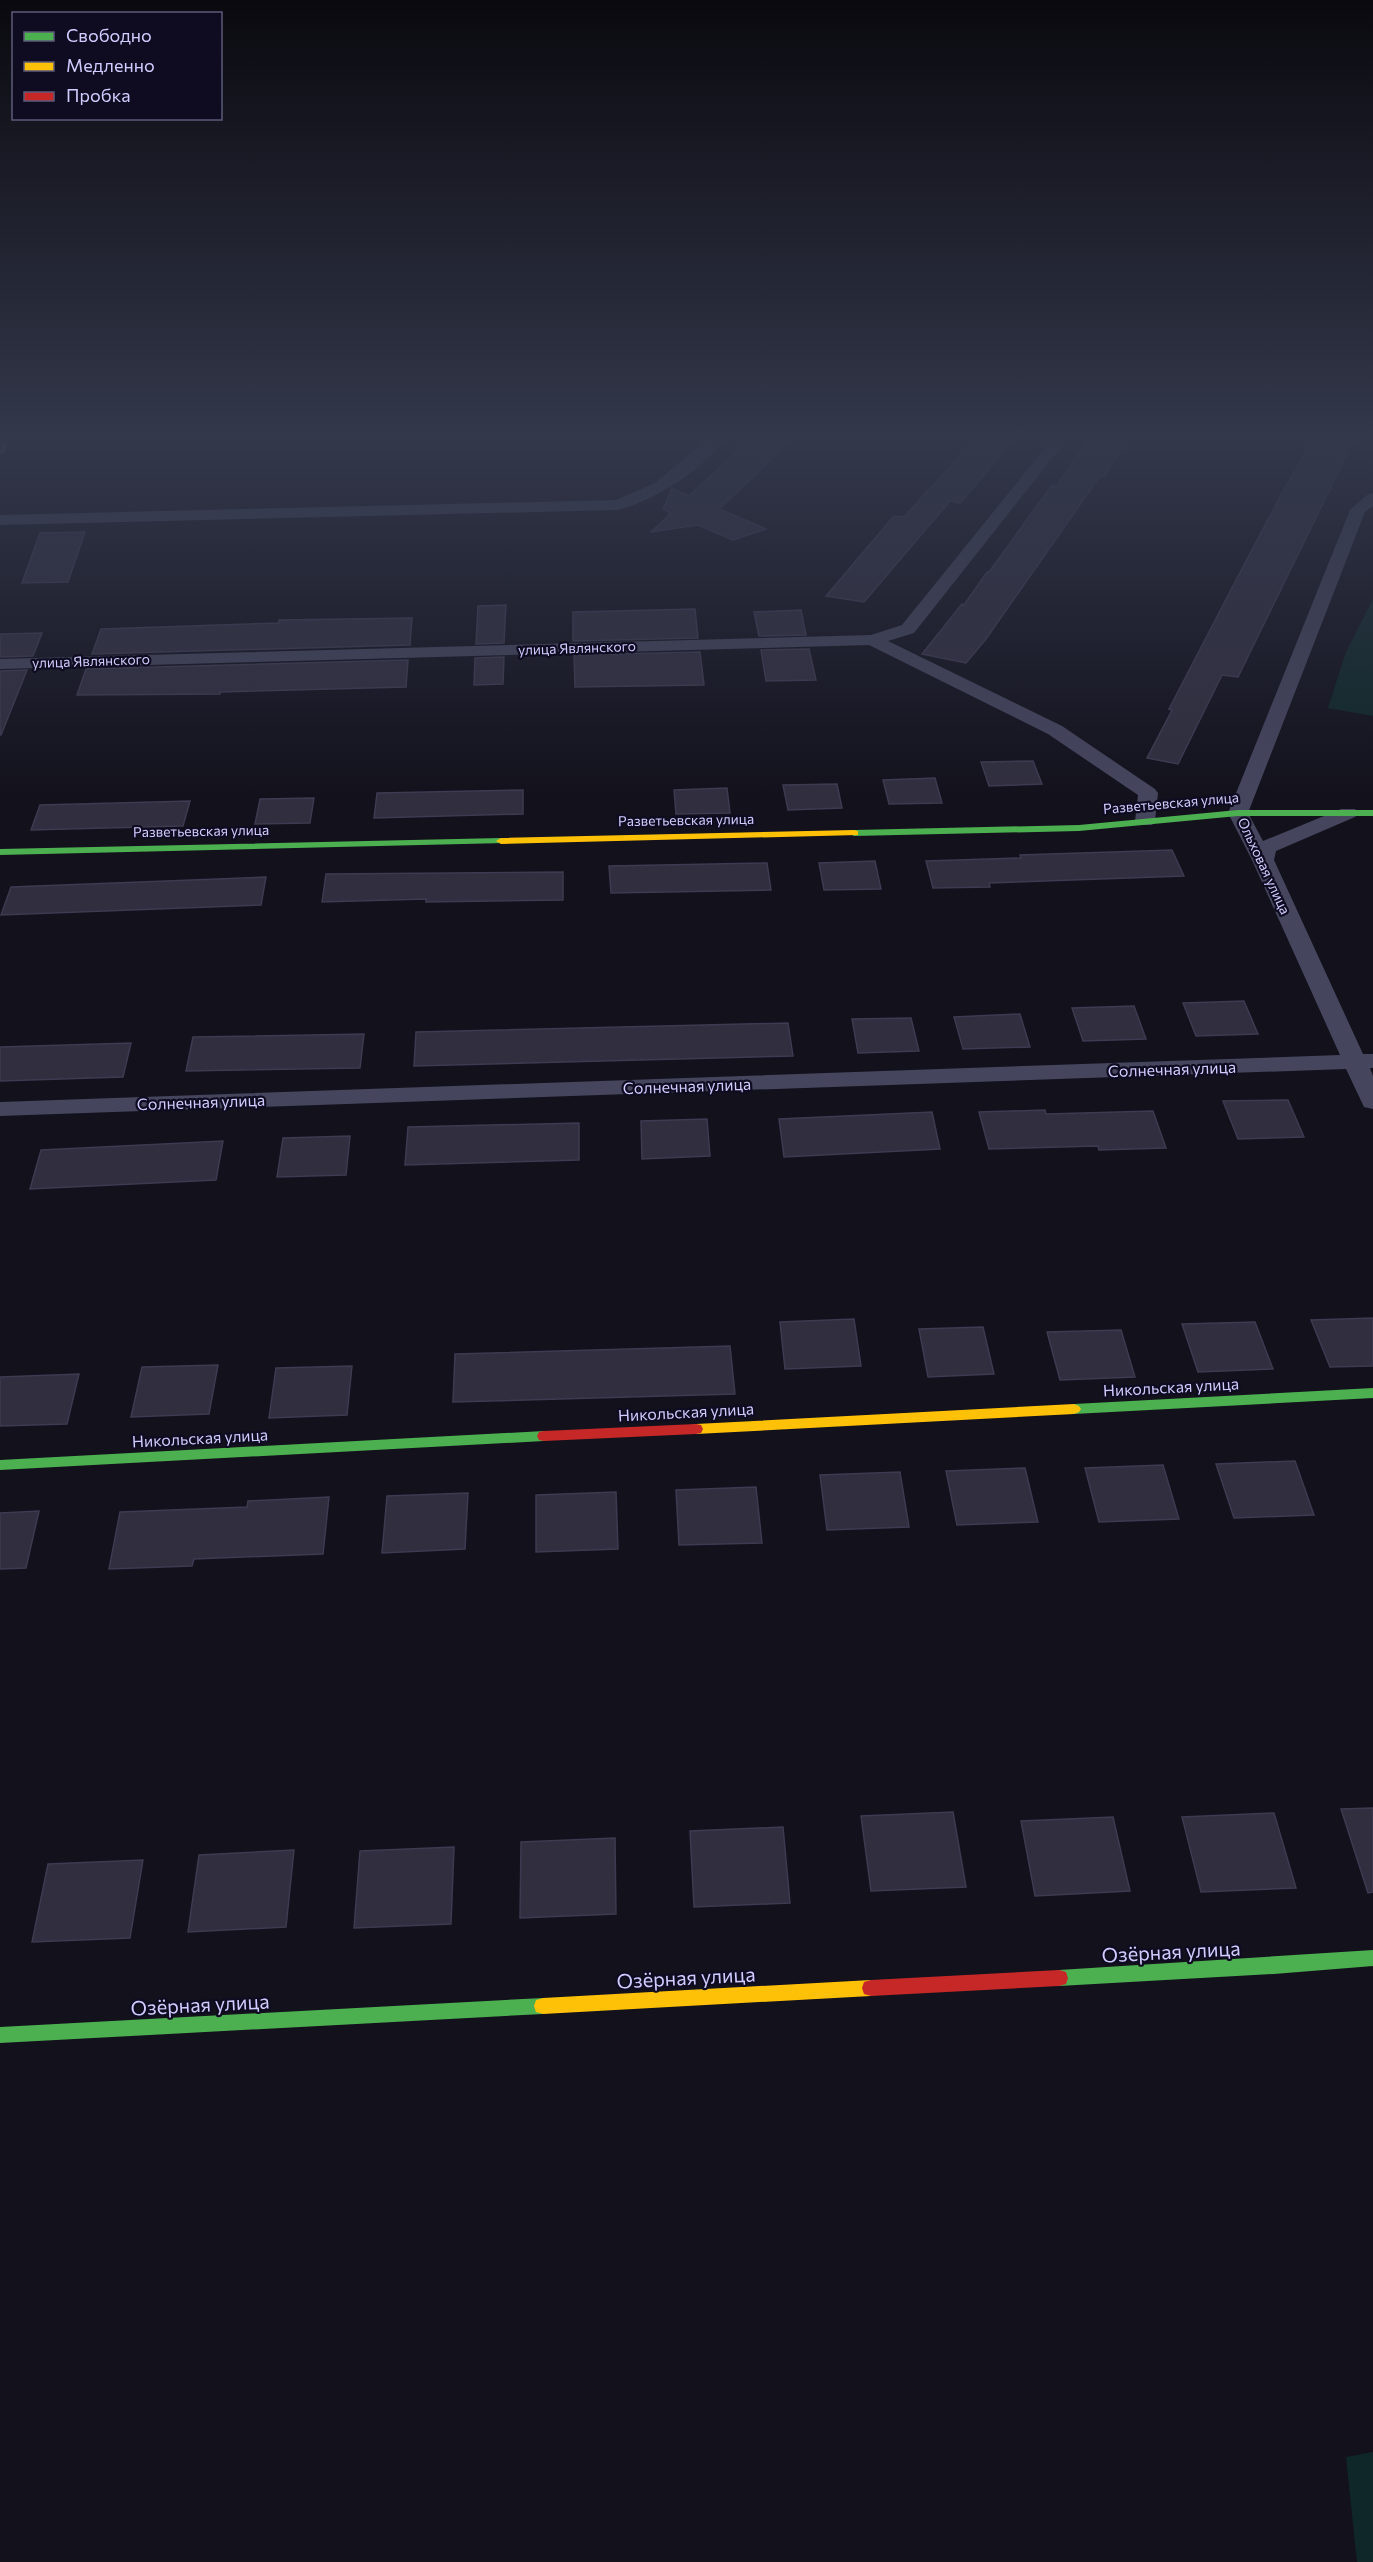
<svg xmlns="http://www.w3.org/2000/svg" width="1373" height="2562" font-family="Commissioner,sans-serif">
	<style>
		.green { fill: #0f2728 }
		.building { fill: #302e3f; stroke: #3e3a51; stroke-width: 1.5 }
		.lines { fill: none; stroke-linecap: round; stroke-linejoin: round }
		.street { fill: #45455d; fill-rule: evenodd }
		.fast { fill: #4caf50; fill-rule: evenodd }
		.slow { fill: #ffc107; fill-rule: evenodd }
		.jam { fill: #c62828; fill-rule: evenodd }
		.labels { text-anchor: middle; stroke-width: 4.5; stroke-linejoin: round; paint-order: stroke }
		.far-street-label { font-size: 14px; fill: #d1ccff; stroke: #0f0c21 }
		.street-label { font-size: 16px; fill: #d1ccff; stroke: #0f0c21 }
		.near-street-label { font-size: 20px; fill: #d1ccff; stroke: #0f0c21 }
	</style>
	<rect width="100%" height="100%" fill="#12111c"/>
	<!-- green -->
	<path class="green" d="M1373,599V716L1328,708L1346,652Z
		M1373,2452V2562H1357L1346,2457Z"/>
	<!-- building -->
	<path class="building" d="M751,438H794L719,509L766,529L733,540L698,525L651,532L671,513L663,509L672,488L689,496Z
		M976,438H1016L960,503L950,501L864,602L826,596L894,516L904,517Z
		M1089,438H1129L1104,477L1100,476L986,639L966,663L922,654L962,604L964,605L987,572H989L1052,485L1056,486Z
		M1315,438H1355L1238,677L1222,675L1178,764L1147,758L1172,710L1169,709L1237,578L1287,484Z
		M85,532L68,582L22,583L40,533Z
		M506,605L504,643L476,644L478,606Z
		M695,609L698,638L573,641V612Z
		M801,610L806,635L759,636L754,612Z
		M412,618L410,645L92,654L101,629L279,623V620Z
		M42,633L33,656L0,657V634Z
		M809,649L816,680L766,681L761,650Z
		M700,652L704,685L575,687L574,655Z
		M504,657L503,684L474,685L475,658Z
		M408,660L406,687L220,692V694L77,695L86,669Z
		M27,670L1,735H0V671Z
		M1033,761L1042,784L989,786L981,762Z
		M935,778L942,803L889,804L883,780Z
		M837,784L842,808L788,810L783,785Z
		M727,788L730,813L676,814L674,790Z
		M523,790V814L374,818L377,793Z
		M314,798L310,823L255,824L260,799Z
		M190,801L183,826L31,830L40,805Z
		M1172,850L1184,876L989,883L990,887L933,888L926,861L1021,858L1020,855Z
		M875,861L881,889L824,890L819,863Z
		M767,863L771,890L611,893L609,866Z
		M563,872V900L426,902V899L322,902L326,874Z
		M266,877L261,905L1,915L11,887Z
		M1244,1001L1258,1034L1196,1036L1183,1003Z
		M1134,1006L1146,1039L1083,1041L1072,1008Z
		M1020,1014L1030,1047L963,1049L954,1017Z
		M911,1018L919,1051L858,1053L852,1019Z
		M788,1023L793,1056L414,1066L416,1032Z
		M364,1034L360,1068L186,1071L193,1037Z
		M131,1043L123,1077L0,1081V1047Z
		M1288,1100L1304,1137L1238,1139L1223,1101Z
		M1045,1110L1046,1114L1153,1111L1166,1148L1099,1150L1098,1146L989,1149L979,1112Z
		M932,1112L940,1149L784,1157L779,1119Z
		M707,1119L710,1156L642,1159L641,1121Z
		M579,1123V1160L405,1165L408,1127Z
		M350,1136L346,1175L277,1177L283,1138Z
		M223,1141L216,1180L30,1189L41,1150Z
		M1373,1318V1366L1330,1367L1311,1320Z
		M854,1319L861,1366L785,1369L780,1322Z
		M1255,1322L1273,1369L1198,1372L1182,1324Z
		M983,1327L994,1374L928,1377L919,1329Z
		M1121,1330L1135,1377L1060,1380L1047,1332Z
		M730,1346L735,1394L453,1402L455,1354Z
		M218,1365L209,1414L131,1417L142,1367Z
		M352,1366L347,1415L269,1418L276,1368Z
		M79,1374L67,1424L0,1426V1377Z
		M1295,1461L1314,1515L1234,1518L1216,1464Z
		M1163,1465L1179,1519L1099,1522L1085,1468Z
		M1025,1468L1038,1522L957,1525L946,1471Z
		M900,1472L909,1527L827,1530L820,1475Z
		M756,1487L762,1543L679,1545L676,1490Z
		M616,1492L618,1549L536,1552V1495Z
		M468,1493L465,1549L382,1553L387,1496Z
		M329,1497L323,1554L194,1559L192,1566L109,1569L120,1512L247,1507L248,1501Z
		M39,1511L26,1568L0,1569V1513Z
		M1373,1808V1892L1368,1893L1341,1809Z
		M953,1812L966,1887L871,1891L861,1816Z
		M1274,1813L1296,1888L1201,1892L1182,1817Z
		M1113,1817L1130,1891L1035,1896L1021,1821Z
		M783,1827L790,1903L694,1907L690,1831Z
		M615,1838L616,1914L520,1918L521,1842Z
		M454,1847L451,1924L354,1928L360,1851Z
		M294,1850L286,1927L188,1932L199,1855Z
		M143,1860L130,1938L32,1942L48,1864Z"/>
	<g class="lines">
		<!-- street -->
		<path class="street" d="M709,438H725C701,471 656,500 617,510L0,525V515L616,500L655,483Z
			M1053,438H1068L914,633L888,641L1062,726L1155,789L1158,793L1155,821L1152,825H1138L1135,821L1138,795L1048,734L869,645L0,669V659L871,635L902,625Z
			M1373,493V506L1365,512L1248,813L1263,841L1341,809H1355L1358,813L1355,817L1276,851L1274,860L1363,1054H1373V1068H1370L1373,1076V1109L1364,1107L1346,1069L0,1116V1102L1340,1055L1252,860L1228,813L1350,510L1367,495Z"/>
		<!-- fast -->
		<path class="fast" d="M2,438H10L4,453L0,455Z
			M1238,810H1373V816H1238L1079,831L854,836L849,833L854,830L1079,825Z
			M501,838L505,839V843L0,855V849Z
			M1373,1388V1398L1074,1414L1069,1412L1067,1409L1069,1406L1074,1404Z
			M544,1431L549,1432L551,1436L549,1440L544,1441L0,1470V1460Z
			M1373,1950V1966L1274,1974L1059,1986L1052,1984L1050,1978L1052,1972L1059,1970Z
			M543,1998L550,2000L552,2006L550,2012L543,2014L0,2043V2027Z"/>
		<!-- slow -->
		<path class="slow" d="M854,830L858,831V835L501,844L496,841L501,838Z
			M1074,1404L1079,1406L1081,1409L1079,1412L1074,1414L696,1434L691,1433L689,1429L691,1425L696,1424Z
			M871,1980L878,1982L880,1988L878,1994L871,1996L543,2014L536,2012L534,2006L536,2000L543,1998Z"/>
		<!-- jam -->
		<path class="jam" d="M696,1424L701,1425L703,1429L701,1433L696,1434L544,1441L539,1440L537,1436L539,1432L544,1431Z
			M1059,1970L1066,1972L1068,1978L1066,1984L1059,1986L871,1996L864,1994L862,1988L864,1982L871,1980Z"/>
	</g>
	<!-- sky -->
	<linearGradient id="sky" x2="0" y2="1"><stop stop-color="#0a090f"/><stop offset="0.55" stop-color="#33384b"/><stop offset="1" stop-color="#33384b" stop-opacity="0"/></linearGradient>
	<rect width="1373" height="797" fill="url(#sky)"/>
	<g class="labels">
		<!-- far-street labels -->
		<g class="far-street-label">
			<text transform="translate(577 648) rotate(-2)" y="5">улица Являнского</text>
			<text transform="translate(91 661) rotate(-2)" y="5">улица Являнского</text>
			<text transform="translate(1171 803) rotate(-5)" y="5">Разветьевская улица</text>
			<text transform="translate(686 820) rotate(-1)" y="5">Разветьевская улица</text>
			<text transform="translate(201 831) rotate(-1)" y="5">Разветьевская улица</text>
			<text transform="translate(1264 866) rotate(65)" y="5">Ольховая улица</text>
		</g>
		<!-- street labels -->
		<g class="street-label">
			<text transform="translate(1172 1069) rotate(-2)" y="6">Солнечная улица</text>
			<text transform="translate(687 1086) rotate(-2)" y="6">Солнечная улица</text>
			<text transform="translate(201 1102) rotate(-2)" y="6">Солнечная улица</text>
			<text transform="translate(1171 1387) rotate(-3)" y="6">Никольская улица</text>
			<text transform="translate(686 1412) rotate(-3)" y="6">Никольская улица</text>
			<text transform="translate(200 1438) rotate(-3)" y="6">Никольская улица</text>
		</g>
		<!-- near-street labels -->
		<g class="near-street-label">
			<text transform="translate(1171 1952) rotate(-3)" y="7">Озёрная улица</text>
			<text transform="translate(686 1978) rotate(-3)" y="7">Озёрная улица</text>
			<text transform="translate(200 2005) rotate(-3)" y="7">Озёрная улица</text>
		</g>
	</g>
	<!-- legend -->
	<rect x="12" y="12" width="210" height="108" fill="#0f0c21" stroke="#5d597a" stroke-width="1.5"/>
	<rect x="24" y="32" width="30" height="9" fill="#4caf50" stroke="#5d597a" stroke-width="1.5"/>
	<text x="66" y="42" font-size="18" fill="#d1ccff">Свободно</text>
	<rect x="24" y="62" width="30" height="9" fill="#ffc107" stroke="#5d597a" stroke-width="1.5"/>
	<text x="66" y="72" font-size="18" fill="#d1ccff">Медленно</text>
	<rect x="24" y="92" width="30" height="9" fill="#c62828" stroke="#5d597a" stroke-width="1.5"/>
	<text x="66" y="102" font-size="18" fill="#d1ccff">Пробка</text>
</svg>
